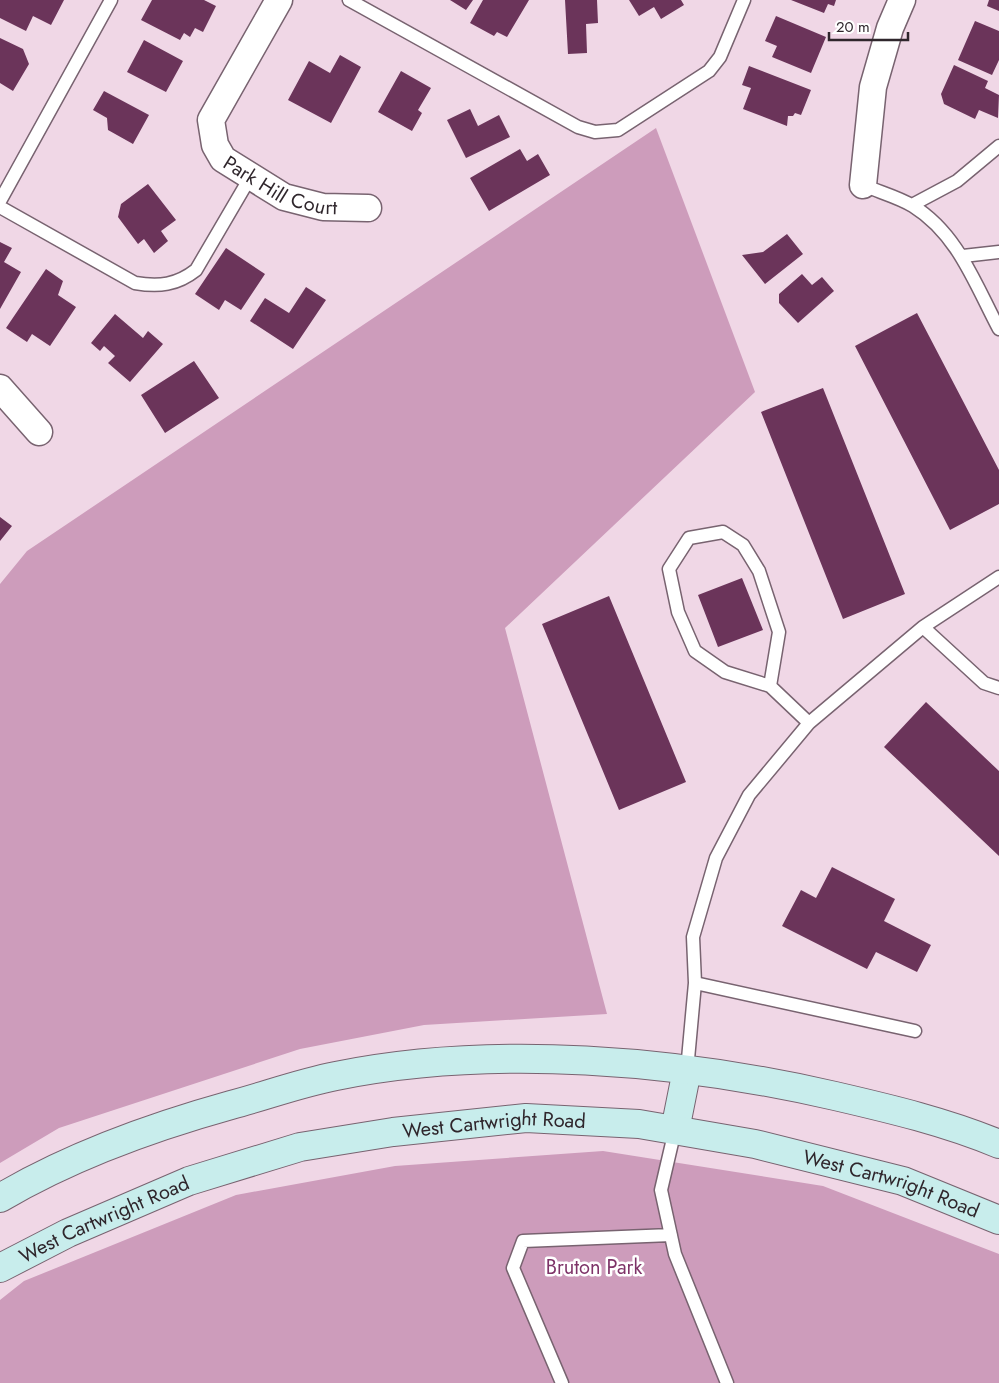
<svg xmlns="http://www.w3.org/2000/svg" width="999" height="1383" font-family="Jost,sans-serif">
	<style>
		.green { fill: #cd9cbb }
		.building { fill: #6b345a }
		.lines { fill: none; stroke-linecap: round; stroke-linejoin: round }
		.lane-casing { stroke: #786370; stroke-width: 15 }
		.street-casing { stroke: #786370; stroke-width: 29 }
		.secondary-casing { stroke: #786370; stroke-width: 30 }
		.lane { stroke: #fff; stroke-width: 12 }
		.street { stroke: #fff; stroke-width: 26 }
		.secondary { stroke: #c8edec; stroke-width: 28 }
		.labels { text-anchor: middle; stroke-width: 5; stroke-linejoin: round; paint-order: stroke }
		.street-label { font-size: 20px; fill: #2f262c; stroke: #fff }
		.park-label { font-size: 20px; fill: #7e3368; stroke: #fff }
	</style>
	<rect width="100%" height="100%" fill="#f0d7e6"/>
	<!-- green -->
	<path class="green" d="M656,128L755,392L505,628L607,1014L424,1025L300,1049L59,1128L0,1163V584L27,551Z
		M603,1151L823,1186L999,1254V1383H0V1300L24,1281L236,1195L395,1166Z"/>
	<!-- building -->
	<path class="building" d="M0,0H64L51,25L33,16L26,31L0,18Z
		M152,0H204L216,6L203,32L195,28L190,37L184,33L180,40L141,20Z
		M450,0H473L466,10Z
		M483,0H529L507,37L497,32L494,36L470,23Z
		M565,0H597L598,23L586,24L587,53L568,54Z
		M629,0H681L684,5L661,19L654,7L639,16Z
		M791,0H836L834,6L828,4L824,13Z
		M989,0H999V11L987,6Z
		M776,16L826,37L811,73L772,57L777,46L765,41Z
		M975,21L999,31V60L992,75L958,60Z
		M0,38L23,49L29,64L13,91L0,83Z
		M144,40L183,61L166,92L127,72Z
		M340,55L361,67L331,123L288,100L309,61L330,73Z
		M954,65L988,81L985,88L999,95L998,118L979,110L975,119L944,104L941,94Z
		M749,66L811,90L801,115L795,113L793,116H788L787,126L743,109L751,88L742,85Z
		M401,71L431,88L418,110L422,113L412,131L378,112Z
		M104,91L149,115L133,144L108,130L107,118L93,110Z
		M470,109L478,126L499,115L510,137L466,158L447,120Z
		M520,149L527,161L538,154L550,175L489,211L470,178Z
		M148,184L176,220L161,231L168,241L154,253L144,239L138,244L118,217L121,204Z
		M787,234L803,254L765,284L742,255L763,252Z
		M0,242L12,248L4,262L21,272L0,309Z
		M226,248L265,274L241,310L225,300L219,310L195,294Z
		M46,269L63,281L58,295L76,307L50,346L32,334L27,342L6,328Z
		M802,274L812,285L822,277L834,291L798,323L779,303V294Z
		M306,287L326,300L293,349L250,321L265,298L289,313Z
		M917,313L999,470V504L950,530L855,346Z
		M115,314L143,338L148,331L163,344L130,382L108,363L115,356L104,346L100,351L91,343Z
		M194,361L219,398L165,433L141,395Z
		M823,388L905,594L843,619L761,412Z
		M0,517L12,526L0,541Z
		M742,578L763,630L718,647L698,595Z
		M609,596L686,782L619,810L542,624Z
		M926,702L999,771V856L884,747Z
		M832,867L895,899L884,921L931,945L917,972L876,952L867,969L782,926L801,890L816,898Z"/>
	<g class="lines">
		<!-- lane casing -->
		<g class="lane-casing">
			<path id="lane" d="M349,0L578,127L595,132L618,130L709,71L720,57L744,0
				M863,185C879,192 898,197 913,206C958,234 975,284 999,329
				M0,201L111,0
				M912,205L957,181L999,146
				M0,207L135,283C159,287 177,285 196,270L251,176
				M963,256L999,252
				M923,627L984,683L999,688
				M770,686L779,632L759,571L743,545L723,532L689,538L669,569L678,612L695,651L725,672L770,686L809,723
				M695,983L915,1031
				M687,1070L695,983L693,937L716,858L749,795L809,723L923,627L999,577
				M675,1130L661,1190L675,1254L727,1383
				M562,1383L513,1268L523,1241L671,1235"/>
		</g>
		<!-- street casing -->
		<g class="street-casing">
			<g id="street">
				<path id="s1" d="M279,0L211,120L215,145L223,159L284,197L323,207L368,208"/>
				<path d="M863,185L873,87L890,28L902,0"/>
				<path d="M0,388L39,432"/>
			</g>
		</g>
		<!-- secondary casing -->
		<g class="secondary-casing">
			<g id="secondary">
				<path d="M675,1130L687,1070"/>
				<path d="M0,1198C71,1156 152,1127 231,1105C265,1096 300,1083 336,1076C494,1044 678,1060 835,1096C891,1109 946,1122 999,1144"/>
				<path id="s2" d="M0,1268L68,1233L189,1181L300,1147L393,1132L526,1118L639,1124L755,1144L903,1181L999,1220"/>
			</g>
		</g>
		<!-- lane -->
		<use href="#lane" class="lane"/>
		<!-- street -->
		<use href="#street" class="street"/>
		<!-- secondary -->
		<use href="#secondary" class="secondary"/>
	</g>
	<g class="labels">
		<!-- street labels -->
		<g class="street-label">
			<text dy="7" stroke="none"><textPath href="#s1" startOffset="244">Park Hill Court</textPath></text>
			<text dy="7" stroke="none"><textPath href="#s2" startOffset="520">West Cartwright Road</textPath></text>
			<text dy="7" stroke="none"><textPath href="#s2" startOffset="925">West Cartwright Road</textPath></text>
			<text dy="7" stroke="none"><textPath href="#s2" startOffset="115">West Cartwright Road</textPath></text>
		</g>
		<!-- park labels -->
		<g class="park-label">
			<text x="594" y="1274">Bruton Park</text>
		</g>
	</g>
	<!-- scale -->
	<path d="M829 32v8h79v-8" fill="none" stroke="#2f262c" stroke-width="2.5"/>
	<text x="836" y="32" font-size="15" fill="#2f262c" stroke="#ffffff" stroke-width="4" paint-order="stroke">20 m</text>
</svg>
